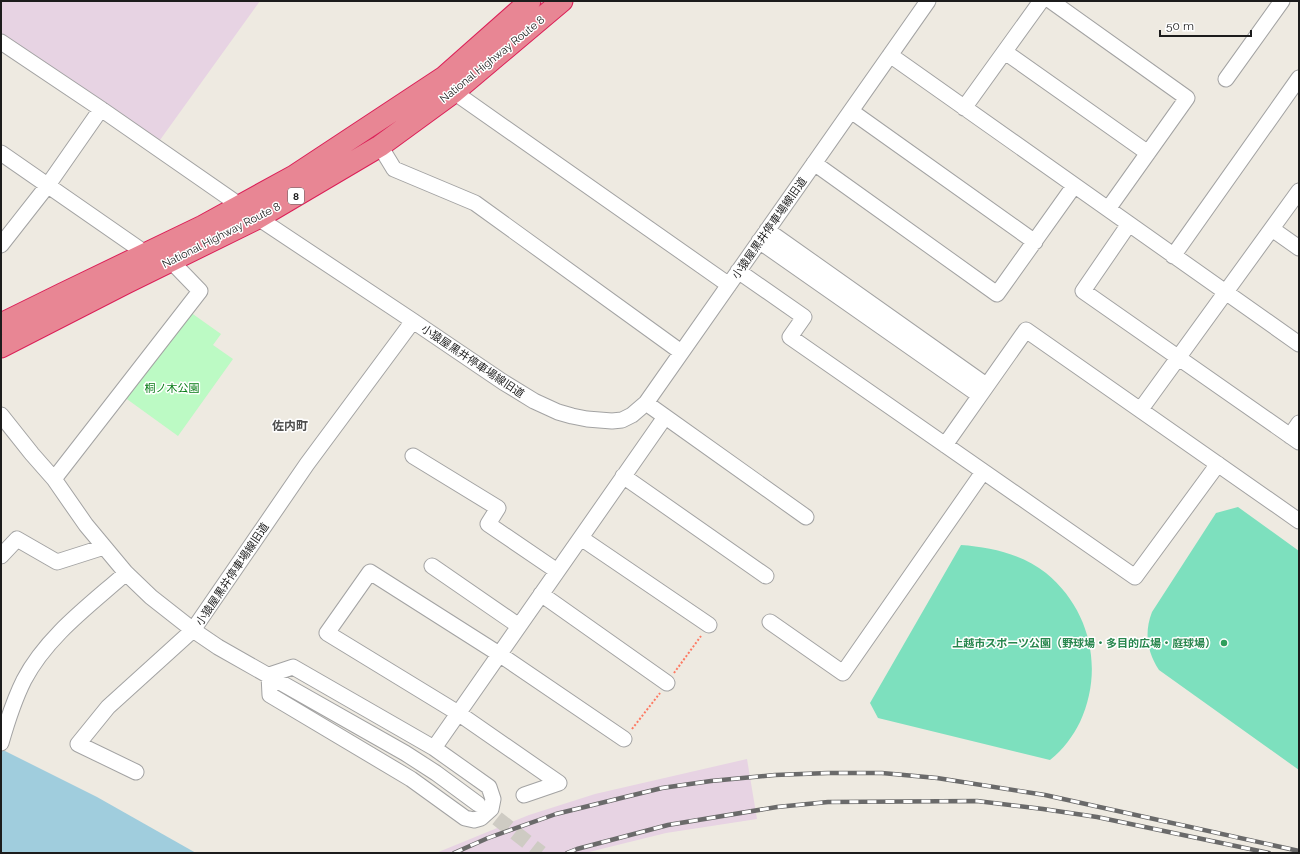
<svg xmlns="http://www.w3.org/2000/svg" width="1300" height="854" font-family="Raleway,'Noto Sans JP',sans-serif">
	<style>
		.industrial { fill: #e7d3e3 }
		.park { fill: #bcfac4 }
		.pitch { fill: #7de0be }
		.water { fill: #a0cddd }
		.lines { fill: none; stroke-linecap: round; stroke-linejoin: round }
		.minor-tunnel { stroke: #cecbc3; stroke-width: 15; stroke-dasharray: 15 8; stroke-linecap: butt }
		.minor-casing { stroke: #a3a3a3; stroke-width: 17 }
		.highway-casing { stroke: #db1f57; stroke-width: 23 }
		.path { stroke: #fd7a63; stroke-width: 2; stroke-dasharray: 2 2; stroke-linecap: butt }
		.minor { stroke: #fff; stroke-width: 15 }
		.highway { stroke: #e88694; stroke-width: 21 }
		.rail-casing { stroke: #6a6a6a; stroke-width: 4.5 }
		.rail { stroke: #fff; stroke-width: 3; stroke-dasharray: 9; stroke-linecap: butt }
		.leisure-dot { fill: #2e9e5b; stroke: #fff; stroke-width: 1.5 }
		.labels { text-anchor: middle; stroke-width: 3; stroke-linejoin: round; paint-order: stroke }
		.shield { fill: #fff; stroke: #606060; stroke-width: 1 }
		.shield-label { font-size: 10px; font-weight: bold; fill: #1c1c1c }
		.street-label { font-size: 11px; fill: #1c1c1c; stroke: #fff }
		.park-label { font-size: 11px; fill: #087c17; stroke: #fff }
		.leisure-label { font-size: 11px; font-weight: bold; fill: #27864d; stroke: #fff; text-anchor: end }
		.neighbourhood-label { font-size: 12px; font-weight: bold; fill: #4f4f4f; stroke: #fff }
	</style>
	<rect width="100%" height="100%" fill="#eeeae1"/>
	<!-- industrial -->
	<path class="industrial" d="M1,1H260L160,140L1,34Z
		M747,759L757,819L666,833L585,853H436L529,815L595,794Z"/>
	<!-- park -->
	<path class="park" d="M190,312L221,334L213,345L233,359L178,436L124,397Z"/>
	<!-- pitch -->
	<path class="pitch" d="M1238,507L1299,551V770L1159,670C1147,651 1144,633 1152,612L1216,513Z
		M961,545C990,547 1022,554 1046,573C1091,610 1104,670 1080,722C1073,736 1063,750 1050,760L878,718L870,703Z"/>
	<!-- water -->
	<path class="water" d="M1,749L97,797L196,853H1Z"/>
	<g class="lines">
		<!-- minor-tunnel -->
		<path class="minor-tunnel" d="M479,804L541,853"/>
		<!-- minor casing -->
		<g class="minor-casing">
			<path id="minor" d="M1051,1L1187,98L1108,209
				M1,42L101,109L258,218L413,321L503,382L534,401L558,412L572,416L587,419L612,421L622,420L632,415L646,403L928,1
				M1005,52L1148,153
				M890,55L1299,344
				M1226,79L1282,1
				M454,92L729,285
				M964,108L1041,1
				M851,111L1035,242
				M380,146L394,169L475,203L681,352
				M1,153L145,253
				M814,163L997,294L1074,186
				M1129,224L1083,291L1299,442
				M1272,229L1299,248
				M767,230L986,385
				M759,241L979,395
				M1,245L48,185L101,109
				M1173,256L1299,78
				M738,271L804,317L790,337L1135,577L1218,464
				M646,403L806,517
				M1141,409L1299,191
				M1,415L32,454L54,479L86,525L126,573L151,597L193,630L218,647L405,753L436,773L478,804
				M1290,436L1299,423
				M945,445L1026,330L1299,521
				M413,456L498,508L488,524L557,571
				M623,476L766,576
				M54,479L200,291L171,261
				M581,538L709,625
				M1,556L17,539L57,562L104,547
				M432,566L519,626
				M541,594L667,683
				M770,622L843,673L983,472
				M293,667L434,748L489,787L493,799L491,809L481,818L474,820L465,818L411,779L270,695L269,675Z
				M1,743C7,722 14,700 24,680C47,636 90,605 126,573
				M434,748L665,417
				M136,772L78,744L108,707L193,630L307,464L413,321
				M524,795L559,783L458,713L327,633L370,572L499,654L624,739"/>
		</g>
		<!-- highway casing -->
		<g class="highway-casing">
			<path id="highway" d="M1,324L62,294L203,226L294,176L444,77L530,1
				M1,347L126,283L258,218L380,146L454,92L562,1"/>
		</g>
		<!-- path -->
		<path class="path" d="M674,673L701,636
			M632,729L660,693"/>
		<!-- minor -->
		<use href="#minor" class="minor"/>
		<!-- highway -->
		<use href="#highway" class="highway"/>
		<!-- rail casing -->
		<g class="rail-casing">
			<path id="rail" d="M454,853L488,838L556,814L662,788L711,781L775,775L828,773H882L937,778L1045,795L1299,851
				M567,853L577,849L668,825L777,807L828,802L977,801L1043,809L1097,817L1269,853"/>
		</g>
		<!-- rail -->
		<use href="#rail" class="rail"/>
	</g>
	<!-- markers -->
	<circle class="leisure-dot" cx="1224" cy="643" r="4"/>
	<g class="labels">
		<!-- shield labels -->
		<rect class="shield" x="288" y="188" width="16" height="16" rx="3"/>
		<g class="shield-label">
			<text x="296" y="200">8</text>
		</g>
		<!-- street labels -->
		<g class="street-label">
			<text transform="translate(492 59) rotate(-39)" y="4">National Highway Route 8</text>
			<text transform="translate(769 228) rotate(-55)" y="4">小猿屋黒井停車場線旧道</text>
			<text transform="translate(221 235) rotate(-27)" y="4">National Highway Route 8</text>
			<text transform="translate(473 361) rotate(34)" y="4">小猿屋黒井停車場線旧道</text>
			<text transform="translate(232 574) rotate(-56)" y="4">小猿屋黒井停車場線旧道</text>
		</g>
		<!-- park labels -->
		<g class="park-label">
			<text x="172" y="392">桐ノ木公園</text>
		</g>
		<!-- leisure labels -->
		<g class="leisure-label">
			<text x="1216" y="647">上越市スポーツ公園（野球場・多目的広場・庭球場）</text>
		</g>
		<!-- neighbourhood labels -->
		<g class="neighbourhood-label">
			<text x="290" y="430">佐内町</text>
		</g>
	</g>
	<!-- border -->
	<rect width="1300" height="854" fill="none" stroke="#1c1c1c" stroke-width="4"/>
	<!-- scale -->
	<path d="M1160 30v6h91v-6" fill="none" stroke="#1c1c1c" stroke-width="2"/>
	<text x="1166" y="30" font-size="12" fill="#1c1c1c" stroke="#ffffff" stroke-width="3" paint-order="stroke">50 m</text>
</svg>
